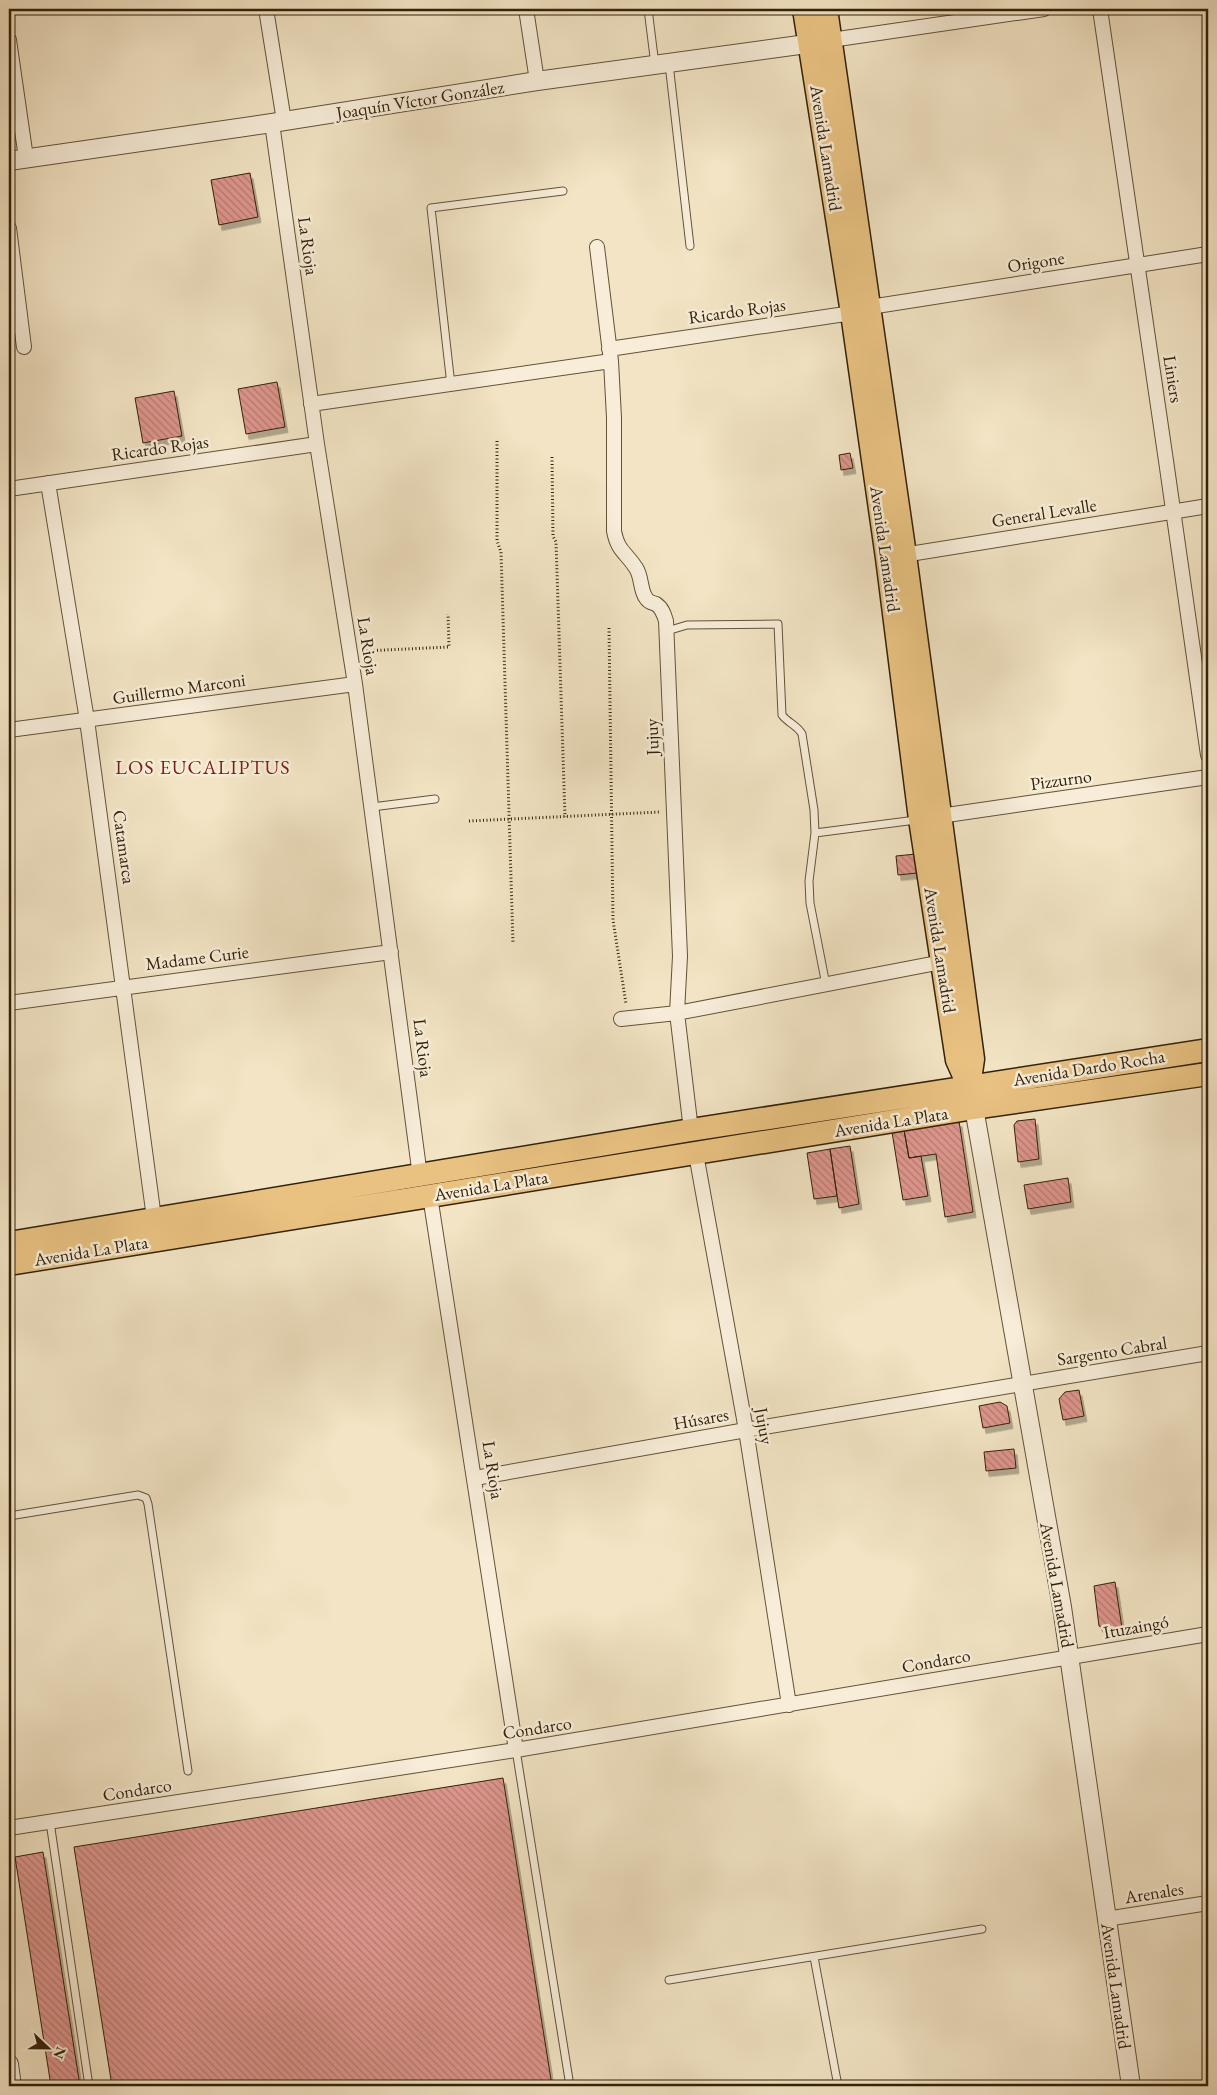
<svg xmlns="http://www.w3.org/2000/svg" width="1217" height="2095" font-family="'EB Garamond',serif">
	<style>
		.building { fill: url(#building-back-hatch); stroke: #332109; filter: url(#shadow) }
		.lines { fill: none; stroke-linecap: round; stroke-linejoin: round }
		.service-casing { stroke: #635238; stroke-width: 9 }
		.minor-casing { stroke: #635238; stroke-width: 16 }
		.tertiary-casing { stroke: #635238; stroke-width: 20 }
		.primary-casing { stroke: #332109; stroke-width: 25 }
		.path { stroke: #332109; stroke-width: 3; stroke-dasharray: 1 2.5; stroke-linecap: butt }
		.service { stroke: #f7edd9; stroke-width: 7 }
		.minor { stroke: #f7edd9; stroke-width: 14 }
		.tertiary { stroke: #f7edd9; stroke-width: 18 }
		.primary { stroke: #e9c282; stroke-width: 22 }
		.labels { text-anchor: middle; stroke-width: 5; stroke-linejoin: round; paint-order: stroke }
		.street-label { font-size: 18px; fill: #332109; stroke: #f7edd9 }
		.quarter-label { font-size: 20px; letter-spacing: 1px; fill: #7a1f14; stroke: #f7edd9 }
	</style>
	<defs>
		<pattern id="building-back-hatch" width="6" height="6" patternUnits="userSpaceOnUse" patternTransform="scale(1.25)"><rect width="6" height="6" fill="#de968e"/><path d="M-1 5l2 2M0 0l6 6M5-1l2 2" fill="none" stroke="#b57a72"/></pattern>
		<filter id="shadow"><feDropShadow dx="3" dy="5.5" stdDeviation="0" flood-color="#0004"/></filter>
	</defs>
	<rect width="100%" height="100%" fill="#f2e4c4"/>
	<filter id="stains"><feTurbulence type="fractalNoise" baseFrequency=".004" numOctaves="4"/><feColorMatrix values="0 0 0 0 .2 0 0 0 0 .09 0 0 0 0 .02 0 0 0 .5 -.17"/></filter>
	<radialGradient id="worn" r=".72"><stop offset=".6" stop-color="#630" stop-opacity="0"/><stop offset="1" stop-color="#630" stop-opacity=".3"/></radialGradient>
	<!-- building -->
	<path class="building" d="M250,173L258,217L219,225L211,180Z
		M277,382L285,427L246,434L238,389Z
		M174,391L182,436L143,443L135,398Z
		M850,453L853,468L841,470L839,455Z
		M916,854L917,873L898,875L896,856Z
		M1035,1119L1039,1159L1018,1162L1014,1125L1017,1121Z
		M959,1121L973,1212L945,1217L936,1154L909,1158L904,1130Z
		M904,1130L909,1158L921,1156L928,1196L903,1200L892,1132Z
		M850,1146L859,1204L839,1208L830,1149Z
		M830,1149L837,1196L814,1199L807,1153Z
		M1068,1178L1071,1202L1028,1209L1024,1185Z
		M1079,1390L1084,1416L1063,1420L1059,1399L1065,1392Z
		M1000,1402L1007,1406L1010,1423L983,1428L979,1406Z
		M1014,1449L1016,1468L986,1471L984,1452Z
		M1115,1582L1122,1628L1108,1631L1099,1626L1094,1586Z
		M503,1778L552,2086H112L74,1847Z
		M43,1852L80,2086H51L15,1857Z"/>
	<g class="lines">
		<!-- service casing -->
		<g class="service-casing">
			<path id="service" d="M648,9L655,65
				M669,64L690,246
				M451,385L431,208L563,191
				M667,631L687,625L778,624L782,715C788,723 797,725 802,734L814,810L815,833L809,881L810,903L826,985
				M372,807L435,799
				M815,833L916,820
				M9,1516L138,1495L146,1498L148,1504L188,1771
				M516,1750L570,2086
				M50,1822L89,2086
				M814,1957L838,2086
				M669,1980L982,1929"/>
		</g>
		<!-- minor casing -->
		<g class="minor-casing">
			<path id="minor" d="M266,9L284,121
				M526,9L537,81
				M1100,9C1135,258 1174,506 1208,755
				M9,40L26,158
				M831,40L1044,9
				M272,123L317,444L355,684L420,1176
				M9,228L24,347
				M597,247L611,361L614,418V531C618,552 626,552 636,568C642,577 640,590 646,598C649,603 651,602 656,604C662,608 664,614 666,621L680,956L677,1013L691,1130
				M609,349L852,313L870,307L1208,254
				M311,404L611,361
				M48,483L87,720L154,1218
				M9,489L317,444
				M897,556L1208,506
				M9,730L355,684
				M933,817L1208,777
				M9,1003L391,952
				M621,1019L677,1013L942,962
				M696,1154L746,1430L789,1705
				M430,1196L516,1750
				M475,1478L746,1430L1208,1353
				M9,1828L516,1750L1208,1634
				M1106,1919L1208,1903"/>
		</g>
		<!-- tertiary casing -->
		<g class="tertiary-casing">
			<path id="tertiary" d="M9,161L272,123L537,81L821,42
				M974,1108L1062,1607L1131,2086
				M9,2064L12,2086"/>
		</g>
		<!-- primary casing -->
		<g class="primary-casing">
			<path id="primary" d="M804,9L852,313L887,558L920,819L942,962L957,1060L969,1087L972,1101
				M826,9L905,555L973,1059L969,1087
				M9,1243L691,1130L1208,1050
				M9,1264L974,1108L1208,1074"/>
		</g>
		<!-- path -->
		<path class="path" d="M497,441V541L501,552L513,944
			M552,457L553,536L556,542L565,817
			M609,628L613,920L626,1004
			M363,651L449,647L448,614
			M469,821L660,812"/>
		<!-- service -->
		<use href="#service" class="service"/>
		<!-- minor -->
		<use href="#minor" class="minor"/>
		<!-- tertiary -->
		<use href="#tertiary" class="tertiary"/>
		<!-- primary -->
		<use href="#primary" class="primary"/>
	</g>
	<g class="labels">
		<!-- street labels -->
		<g class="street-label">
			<text transform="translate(420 100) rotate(-9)" y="6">Joaquín Víctor González</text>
			<text transform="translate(826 148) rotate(81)" y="6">Avenida Lamadrid</text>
			<text transform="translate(308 246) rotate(82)" y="6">La Rioja</text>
			<text transform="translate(1036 262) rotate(-9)" y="6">Origone</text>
			<text transform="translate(737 311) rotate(-8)" y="6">Ricardo Rojas</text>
			<text transform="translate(1173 379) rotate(81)" y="6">Liniers</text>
			<text transform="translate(160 448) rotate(-8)" y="6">Ricardo Rojas</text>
			<text transform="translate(1044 513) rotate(-9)" y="6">General Levalle</text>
			<text transform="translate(885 549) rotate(82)" y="6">Avenida Lamadrid</text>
			<text transform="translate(368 646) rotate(81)" y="6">La Rioja</text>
			<text transform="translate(179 689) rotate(-8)" y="6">Guillermo Marconi</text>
			<text transform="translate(652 737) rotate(-92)" y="6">Jujuy</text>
			<text transform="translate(1061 780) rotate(-8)" y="6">Pizzurno</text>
			<text transform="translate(124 847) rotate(82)" y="6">Catamarca</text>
			<text transform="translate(940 950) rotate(81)" y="6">Avenida Lamadrid</text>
			<text transform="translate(197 958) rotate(-7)" y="6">Madame Curie</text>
			<text transform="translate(423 1048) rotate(83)" y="6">La Rioja</text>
			<text transform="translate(1089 1068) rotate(-9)" y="6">Avenida Dardo Rocha</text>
			<text transform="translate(891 1122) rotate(-9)" y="6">Avenida La Plata</text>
			<text transform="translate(491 1186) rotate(-9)" y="6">Avenida La Plata</text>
			<text transform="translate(91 1251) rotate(-9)" y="6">Avenida La Plata</text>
			<text transform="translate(1112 1351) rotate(-9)" y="6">Sargento Cabral</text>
			<text transform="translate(701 1419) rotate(-10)" y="6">Húsares</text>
			<text transform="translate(764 1426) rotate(80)" y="6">Jujuy</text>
			<text transform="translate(493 1470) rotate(81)" y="6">La Rioja</text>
			<text transform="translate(1057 1585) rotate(80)" y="6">Avenida Lamadrid</text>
			<text transform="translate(1136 1627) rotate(-10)" y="6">Ituzaingó</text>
			<text transform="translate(936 1661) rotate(-10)" y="6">Condarco</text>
			<text transform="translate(537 1728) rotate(-9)" y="6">Condarco</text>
			<text transform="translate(137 1790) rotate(-9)" y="6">Condarco</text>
			<text transform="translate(1154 1893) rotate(-9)" y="6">Arenales</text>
			<text transform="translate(1116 1986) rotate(82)" y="6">Avenida Lamadrid</text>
		</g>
		<!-- quarter labels -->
		<g class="quarter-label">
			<text x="203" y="774">LOS EUCALIPTUS</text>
		</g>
	</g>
	<!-- margin -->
	<rect width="1217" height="2095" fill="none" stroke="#f2e4c4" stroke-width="30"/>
	<rect x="10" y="10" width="1197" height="2075" fill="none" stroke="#332109" stroke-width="2.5"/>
	<rect x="15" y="15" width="1187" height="2065" fill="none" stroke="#332109"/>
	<!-- north arrow -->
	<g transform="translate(48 2048) rotate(112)" stroke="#f7edd9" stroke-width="4" paint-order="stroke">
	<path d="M0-4L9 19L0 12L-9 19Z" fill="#332109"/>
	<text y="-8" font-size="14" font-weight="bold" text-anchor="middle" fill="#332109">N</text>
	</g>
	<rect width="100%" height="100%" filter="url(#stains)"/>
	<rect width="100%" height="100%" fill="url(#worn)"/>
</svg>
